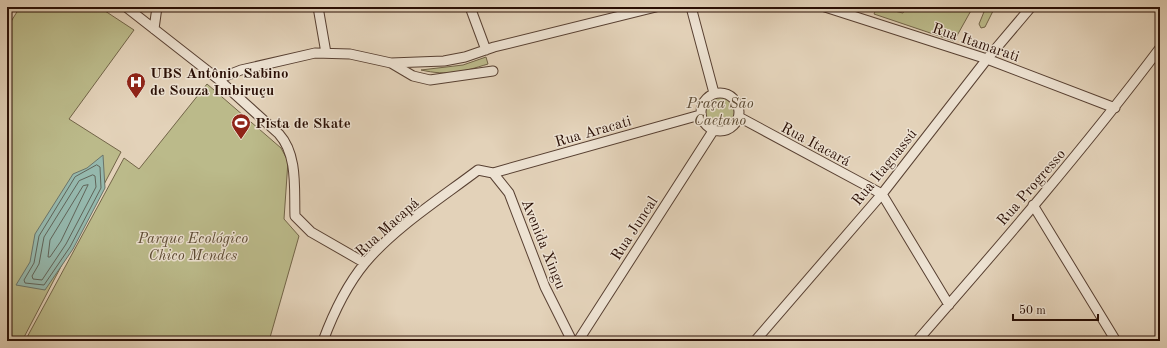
<svg xmlns="http://www.w3.org/2000/svg" width="1167" height="348" font-family="'Old Standard TT',serif">
	<style>
		.green { fill: #bbba8a; stroke: #726448 }
		.water { fill: #95b8ad; stroke: #6a746a }
		.lines { fill: none; stroke-linecap: round; stroke-linejoin: round }
		.shore { stroke: #606459; stroke-width: 1 }
		.minor-casing { stroke: #584032; stroke-width: 11 }
		.minor { stroke: #ede2d2; stroke-width: 9 }
		.labels { text-anchor: middle; stroke-width: 3; stroke-linejoin: round; paint-order: stroke }
		.street-label { font-size: 15px; fill: #2a0f05; stroke: #ede2d2 }
		.poi-label { font-size: 15px; font-weight: bold; fill: #2a0f05; stroke: #ede2d2; text-anchor: start }
		.park-label { font-size: 15px; font-style: italic; fill: #5d4b34; stroke: #ede2d2 }
	</style>
	<rect width="100%" height="100%" fill="#e3d2b9"/>
	<filter id="stains"><feTurbulence type="fractalNoise" baseFrequency=".005" numOctaves="4"/><feColorMatrix values="0 0 0 0 .2 0 0 0 0 .09 0 0 0 0 .02 0 0 0 .5 -.17"/></filter>
	<radialGradient id="worn" r=".72"><stop offset=".6" stop-color="#630" stop-opacity="0"/><stop offset="1" stop-color="#630" stop-opacity=".3"/></radialGradient>
	<!-- green -->
	<path class="green" d="M20,7H99L134,30L69,119L121,152L22,341H7V28Z
		M877,7L903,13L906,7H973L954,41L874,14Z
		M986,7H995L985,27L981,28L979,24Z
		M486,57L488,64C462,72 448,76 421,70L463,65Z
		M207,84L281,148L288,161L284,219L299,236L269,341H25L124,158L139,169Z
		M703 112a17 17 0 1 1 34 0a17 17 0 1 1-34 0Z"/>
	<!-- water -->
	<path class="water" d="M103,155L105,188L73,249L45,290L16,285L30,262L35,234L73,174L87,168Z"/>
	<g class="lines">
		<!-- shore -->
		<path class="shore" d="M97,165L100,167L101,188L70,247L44,285L25,283L24,280L34,263L39,236L75,177Z
			M93,175L95,176L96,187L66,244L42,280L33,279L32,276L39,264L44,237L79,181Z
			M88,185L61,241L50,257H48L50,240L83,186Z"/>
		<!-- minor casing -->
		<g class="minor-casing">
			<path id="minor" d="M126,7L218,79L279,134C298,155 294,189 295,216L311,232L365,263
				M318,7L326,53
				M470,7L486,50
				M691,7L714,93
				M825,7L987,59L1115,108
				M154,29L157,7
				M391,63L444,61L465,57L494,47L656,7
				M218,79L241,70L315,53L350,54L391,63L413,76L430,80L493,71
				M701 112a19 19 0 1 1 38 0a19 19 0 1 1-38 0Z
				M739,117L882,194L949,305
				M493,173L700,115
				M1033,205L1116,341
				M323,341C333,314 346,286 365,263C394,228 441,198 478,170L493,173L509,193L545,287L572,341
				M578,341L713,131
				M755,341L882,194L987,59L1031,7
				M917,341C1001,245 1084,149 1160,48"/>
		</g>
		<!-- minor -->
		<use href="#minor" class="minor"/>
	</g>
	<!-- icons -->
	<defs>
		<g id="hospital-pin" transform="scale(1)"><path d="M0 17L-7.5 6A9.5 9.5 0 1 1 7.5 6Z" fill="#8f2418" stroke="#ede2d2"/><path d="M-5-5h3v3.5h4V-5h3V5h-3V1.5h-4V5h-3Z" fill="#fff"/></g>
		<g id="stadium-pin" transform="scale(1)"><path d="M0 17L-7.5 6A9.5 9.5 0 1 1 7.5 6Z" fill="#8f2418" stroke="#ede2d2"/><path d="M0-5a6.5 5 0 1 0 0 10a6.5 5 0 1 0 0-10ZM-3.5-1.8h7v3.6h-7Z" fill="#fff"/></g>
	</defs>
	<g fill-rule="evenodd">
		<use href="#hospital-pin" x="136" y="82"/>
		<use href="#stadium-pin" x="241" y="123"/>
	</g>
	<g class="labels">
		<!-- street labels -->
		<g class="street-label">
			<text transform="translate(976 42) rotate(19)" y="5">Rua Itamarati</text>
			<text transform="translate(593 131) rotate(-16)" y="5">Rua Aracati</text>
			<text transform="translate(816 144) rotate(28)" y="5">Rua Itacará</text>
			<text transform="translate(884 167) rotate(-51)" y="5">Rua Itaguassú</text>
			<text transform="translate(1031 187) rotate(-49)" y="5">Rua Progresso</text>
			<text transform="translate(387 227) rotate(-42)" y="5">Rua Macapá</text>
			<text transform="translate(634 228) rotate(-57)" y="5">Rua Juncal</text>
			<text transform="translate(544 244) rotate(68)" y="5">Avenida Xingu</text>
		</g>
		<!-- poi labels -->
		<g class="poi-label">
			<text x="150" y="78">UBS Antônio Sabino<tspan x="150" dy="17">de Souza Imbiruçu</tspan></text>
			<text x="255" y="128">Pista de Skate</text>
		</g>
		<!-- park labels -->
		<g class="park-label">
			<text x="720" y="108">Praça São<tspan x="720" dy="17">Caetano</tspan></text>
			<text x="193" y="243">Parque Ecológico<tspan x="193" dy="17">Chico Mendes</tspan></text>
		</g>
	</g>
	<!-- margin -->
	<rect width="1167" height="348" fill="none" stroke="#e3d2b9" stroke-width="24"/>
	<rect x="8" y="8" width="1151" height="332" fill="none" stroke="#2a0f05" stroke-width="2"/>
	<rect x="12" y="12" width="1143" height="324" fill="none" stroke="#2a0f05"/>
	<!-- scale -->
	<path d="M1013 314v6h85v-6" fill="none" stroke="#2a0f05" stroke-width="2"/>
	<text x="1019" y="314" font-size="12" fill="#2a0f05" stroke="#ede2d2" stroke-width="3" paint-order="stroke">50 m</text>
	<rect width="100%" height="100%" filter="url(#stains)"/>
	<rect width="100%" height="100%" fill="url(#worn)"/>
</svg>
